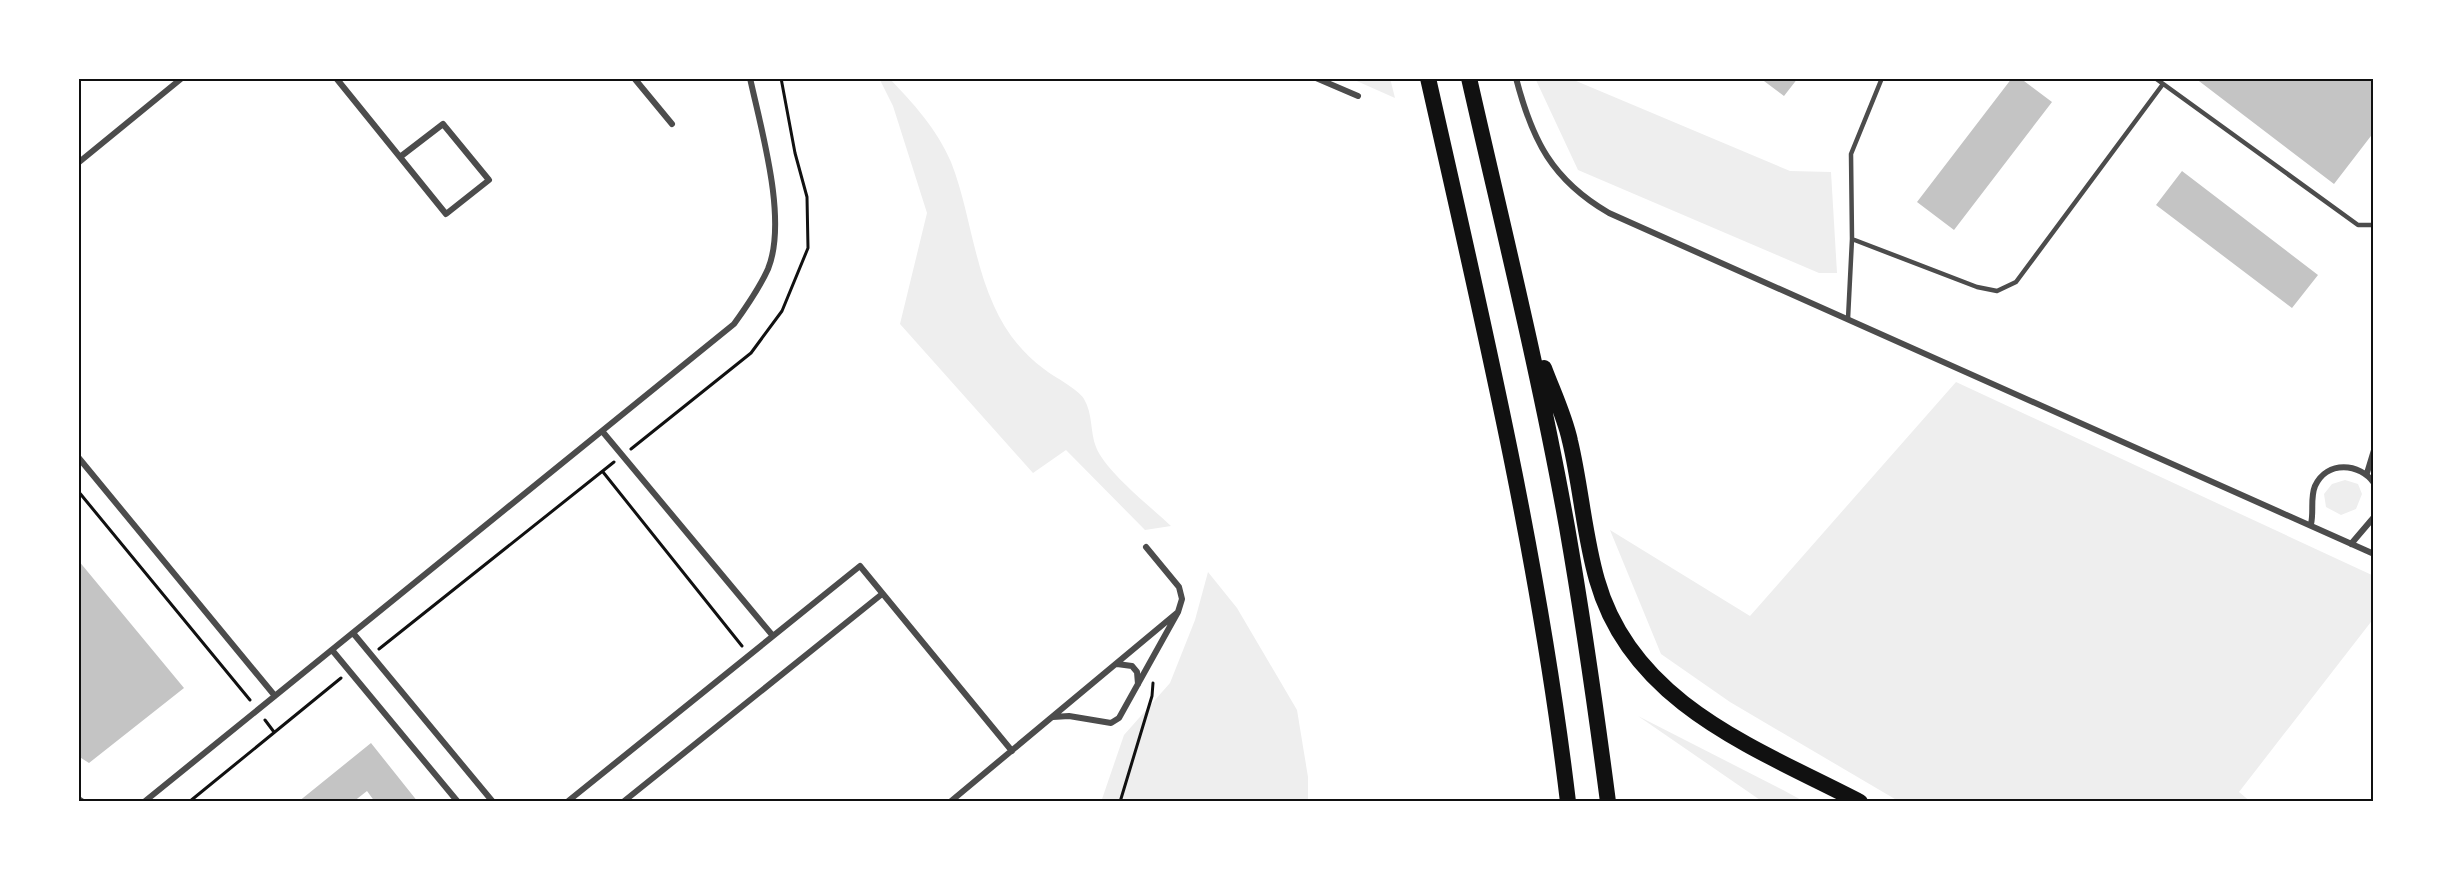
<svg xmlns="http://www.w3.org/2000/svg" width="2452" height="880" font-family="'Exo 2',sans-serif">
	<style>
		.green { fill: #eee }
		.building { fill: #c4c4c4 }
		.lines { fill: none; stroke-linecap: round; stroke-linejoin: round }
		.path { stroke: #111; stroke-width: 3 }
		.service { stroke: #4c4c4c; stroke-width: 4.5 }
		.pedestrian { stroke: #4c4c4c; stroke-width: 5 }
		.minor { stroke: #4c4c4c; stroke-width: 6 }
		.motorway { stroke: #111; stroke-width: 16 }
		.neatline { fill: none; stroke: #111; stroke-width: 2 }
	</style>
	<rect width="100%" height="100%" fill="#fff"/>
	<!-- green -->
	<path class="green" d="M879,78H889C913,103 937,129 951,162C969,208 973,260 994,306C1005,331 1022,353 1044,369C1054,377 1078,389 1084,399C1093,414 1090,432 1096,447C1106,472 1150,506 1171,526L1145,530L1066,450L1033,473L900,324L927,213L893,106Z
		M1350,78H1390L1395,98Z
		M1535,78H1569L1790,171L1831,172L1837,273H1819L1578,170Z
		M1956,382L2374,576V618L2239,792L2251,802H1900L1730,702L1661,654L1610,530L1750,616Z
		M2345,480L2358,484L2362,494L2356,509L2341,515L2326,507L2324,494L2332,484Z
		M1208,572L1237,608L1297,710L1308,777V802H1101L1124,735L1170,683L1195,620Z
		M1638,716L1783,790L1805,802H1763Z"/>
	<!-- building -->
	<path class="building" d="M1760,78H1798L1784,96Z
		M2012,78H2020L2052,102L1954,230L1917,202Z
		M2195,78H2374V132L2334,184Z
		M2182,171L2318,275L2292,308L2156,205Z
		M78,560L184,688L89,763L78,756Z
		M371,743L418,802H375L367,791L353,802H298Z"/>
	<g class="lines">
		<!-- path -->
		<path class="path" d="M631,449L751,353L782,311L808,248L807,197L795,153L781,78
			M603,472L742,646
			M78,491L250,700
			M379,649L614,462
			M265,720L274,732
			M189,802L341,678
			M1120,802L1152,696L1153,683"/>
		<!-- service -->
		<path class="service" d="M2155,78L2358,225H2374
			M1852,239L1851,154L1882,78
			M1848,319L1852,239L1977,287L1997,291L2016,282L2163,84"/>
		<!-- pedestrian -->
		<path class="pedestrian" d="M78,798L84,802"/>
		<!-- minor -->
		<path class="minor" d="M336,78L446,214L489,180L443,124L400,157
			M634,78L672,124
			M1316,78L1358,96
			M1516,78C1532,140 1552,180 1609,213L2374,554
			M78,163L182,78
			M602,431L773,636
			M78,457L275,696
			M2367,473L2374,450
			M2311,524C2314,512 2310,498 2315,486C2327,460 2360,463 2374,483
			M2351,544L2374,517
			M353,633L493,802
			M332,650L458,802
			M1117,664L1132,666L1137,672L1138,684
			M1053,717L1069,716L1111,723L1119,718L1178,612L1182,599L1179,587L1146,547
			M144,802L734,324C747,306 759,289 768,269C788,220 761,129 750,78
			M567,802L860,566L1012,751
			M623,802L882,594
			M950,802L1178,612"/>
		<!-- motorway -->
		<path class="motorway" d="M1428,78C1482,318 1539,557 1568,802
			M1469,78C1503,228 1540,376 1567,527C1583,619 1596,710 1608,802
			M1544,368C1553,392 1565,417 1570,441C1581,487 1584,535 1597,580C1632,704 1756,748 1860,802"/>
	</g>
	<!-- border -->
	<rect width="2452" height="880" fill="none" stroke="#ffffff" stroke-width="159"/>
	<rect x="80" y="80" width="2292" height="720" class="neatline"/>
</svg>
